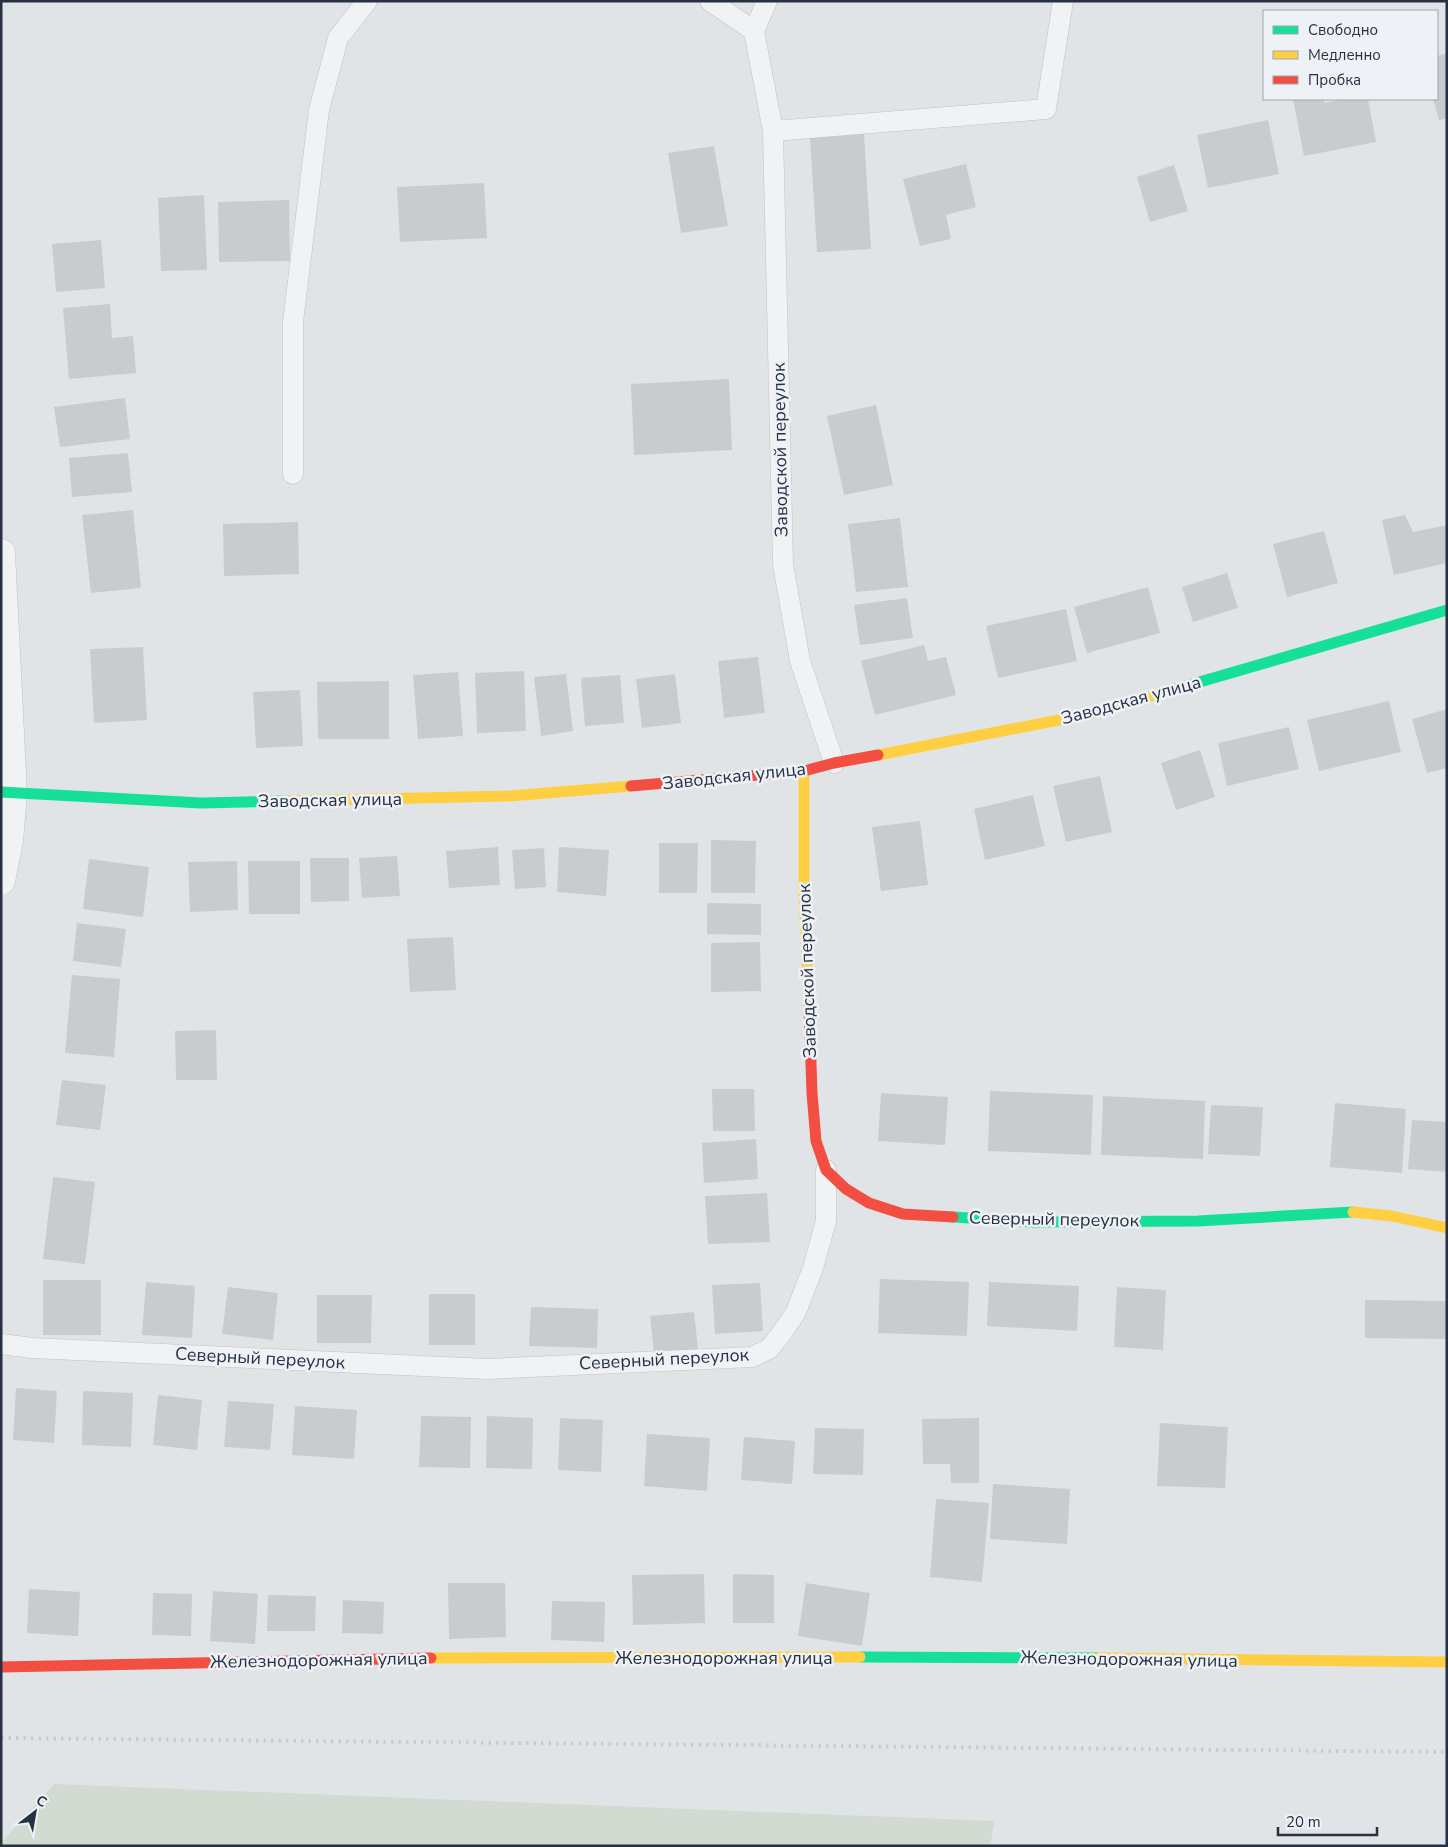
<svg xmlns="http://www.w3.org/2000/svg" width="1448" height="1847" font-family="'Nunito Sans',sans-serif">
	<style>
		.green { fill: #d2dbd1 }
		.building { fill: #c9cccf }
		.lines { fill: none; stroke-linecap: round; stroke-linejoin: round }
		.lane-casing { stroke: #bfc2c5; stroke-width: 21 }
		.street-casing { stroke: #bfc2c5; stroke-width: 29 }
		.lane { stroke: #f1f2f3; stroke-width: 20 }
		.street { stroke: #f1f2f3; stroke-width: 28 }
		.fast { stroke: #16e098; stroke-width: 11 }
		.slow { stroke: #ffcf43; stroke-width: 11 }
		.jam { stroke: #f24e42; stroke-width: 11 }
		.rail { stroke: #caccce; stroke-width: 4; stroke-dasharray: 2.5 5; stroke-linecap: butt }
		.labels { text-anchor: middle; stroke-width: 5; stroke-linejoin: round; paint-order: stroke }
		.street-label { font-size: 18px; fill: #263142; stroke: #eef2f7 }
	</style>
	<rect width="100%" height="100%" fill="#e1e4e7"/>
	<!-- green -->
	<path class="green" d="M54,1784L995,1821L990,1846H1V1843Z"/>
	<!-- building -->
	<path class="building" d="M1447,53V118L1439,120L1433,99H1437V56Z
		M1293,99H1325L1324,103L1344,99H1368L1376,142L1304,156Z
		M1268,120L1279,174L1208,188L1197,135Z
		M864,134L871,249L817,252L810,137Z
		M714,146L728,226L681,233L668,153Z
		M966,164L976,207L946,215L951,239L920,246L903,179Z
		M1174,165L1188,211L1150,222L1137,177Z
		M484,183L487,238L400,242L397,187Z
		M204,195L207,270L161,271L158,198Z
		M289,200L290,261L219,262L218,202Z
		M101,240L105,288L56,292L52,244Z
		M110,304L112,338L133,336L136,373L69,379L63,308Z
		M729,379L732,450L634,455L631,384Z
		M125,398L130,439L60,447L54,407Z
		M876,405L893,485L844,495L827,416Z
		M128,453L132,492L72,497L69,458Z
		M133,510L141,588L91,593L82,515Z
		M1405,515L1413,532L1447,525V563L1394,575L1382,520Z
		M900,518L908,587L856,592L848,524Z
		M298,522L299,574L224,576L223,524Z
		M1324,531L1338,583L1287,597L1273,544Z
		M1227,573L1238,608L1193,622L1182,587Z
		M1148,587L1160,633L1087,653L1074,607Z
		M907,598L913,638L860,645L854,605Z
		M1066,609L1077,661L998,678L986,626Z
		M924,645L928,661L946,657L956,695L875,715L861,661Z
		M143,647L147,720L94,723L90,649Z
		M758,657L765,713L724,718L718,661Z
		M524,671L526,731L477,733L475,673Z
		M458,672L463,736L418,739L413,675Z
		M566,674L573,731L541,736L534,677Z
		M675,674L681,723L642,728L636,679Z
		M620,675L624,723L585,726L581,678Z
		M389,681V739H318L317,682Z
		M300,690L303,746L256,748L253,692Z
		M1389,701L1401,752L1319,771L1307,720Z
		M1447,709V768L1427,773L1412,719Z
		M1289,727L1299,769L1227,786L1218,743Z
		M1200,750L1215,797L1176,810L1161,763Z
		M1100,776L1112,832L1066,842L1053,786Z
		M1033,795L1045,846L985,860L974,809Z
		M920,821L928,885L881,891L872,827Z
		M711,840L756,841L755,893H711Z
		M659,843H698L697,893H659Z
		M498,847L500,885L449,888L446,851Z
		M559,847L609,850L606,896L557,892Z
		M544,848L546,887L515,889L512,850Z
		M397,856L400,896L362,898L359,858Z
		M310,858H349V901L311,902Z
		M89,859L149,867L143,917L83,909Z
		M237,861L238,910L190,912L188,862Z
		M248,861H300V914H249Z
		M707,903L761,904V935L707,934Z
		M77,923L126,929L121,967L73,961Z
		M453,937L456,990L410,992L407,939Z
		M760,942L761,991L711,992V943Z
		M72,975L120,979L114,1057L65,1053Z
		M216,1030L217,1080H176L175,1031Z
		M62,1080L106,1085L100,1130L56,1125Z
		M712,1089H754L755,1131H713Z
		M990,1091L1093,1095L1091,1155L988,1151Z
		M881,1093L948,1097L945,1145L878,1141Z
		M1103,1096L1205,1101L1203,1159L1101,1155Z
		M1335,1103L1406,1109L1402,1173L1330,1167Z
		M1211,1105L1263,1107L1260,1156L1208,1154Z
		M1412,1120L1447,1122V1172L1408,1169Z
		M756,1139L758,1179L704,1183L702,1143Z
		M53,1177L95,1182L85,1264L43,1259Z
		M767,1193L770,1242L708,1244L705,1196Z
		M880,1279L969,1282L967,1336L878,1333Z
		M43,1280H101V1335H43Z
		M146,1282L195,1286L192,1338L142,1335Z
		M989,1282L1079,1286L1077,1331L987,1326Z
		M760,1283L763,1331L715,1334L712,1285Z
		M228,1287L278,1293L273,1340L222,1334Z
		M1117,1287L1166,1290L1163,1350L1114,1347Z
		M429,1294H475V1345H429Z
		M317,1295H372L371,1343H317Z
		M1365,1300L1446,1301V1339L1365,1338Z
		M531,1307L598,1309L597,1348L529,1346Z
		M694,1312L698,1349L654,1353L650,1316Z
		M16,1388L57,1391L54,1443L13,1440Z
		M83,1391L133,1393L131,1447L82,1445Z
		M158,1395L202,1400L197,1450L153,1445Z
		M228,1401L274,1404L270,1450L224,1447Z
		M295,1406L357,1410L354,1459L292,1455Z
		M421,1416L471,1417L470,1468L419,1467Z
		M487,1416L533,1418L532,1469L486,1468Z
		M560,1418L603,1420L601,1472L558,1470Z
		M979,1418V1483H951L950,1464H923L922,1419Z
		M1160,1423L1228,1427L1225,1488L1157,1486Z
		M815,1428L864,1429L863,1475L813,1474Z
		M647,1434L710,1438L707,1491L644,1486Z
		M744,1437L795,1441L792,1484L741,1480Z
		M993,1484L1070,1489L1067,1544L990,1539Z
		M936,1499L989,1503L982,1582L930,1577Z
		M704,1574L705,1623L633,1625L632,1575Z
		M733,1574L774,1575V1623H733Z
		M448,1583H505L506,1637L449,1639Z
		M806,1583L870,1593L862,1646L798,1636Z
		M29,1589L80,1592L78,1636L27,1633Z
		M213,1591L258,1594L255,1644L210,1641Z
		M153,1593L192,1594L191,1636L152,1635Z
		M268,1595L316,1596L315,1631H267Z
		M343,1600L384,1602L383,1634L342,1633Z
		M552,1601L605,1602L604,1642L551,1640Z"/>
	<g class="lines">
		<!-- lane casing -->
		<g class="lane-casing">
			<path id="lane" d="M710,1L754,31L773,131L783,564L800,661L834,763
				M754,31L767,1
				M773,131L1046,109L1063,1
				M293,474V322L319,110L338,38L367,1
				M1,1344L32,1348L488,1369L752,1357L769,1349L782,1333L796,1312L813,1268L826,1221V1170"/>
		</g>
		<!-- street casing -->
		<g class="street-casing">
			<path id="street" d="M1,553L13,793L9,841L1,881"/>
		</g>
		<!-- lane -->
		<use href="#lane" class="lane"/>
		<!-- street -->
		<use href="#street" class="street"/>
		<!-- fast -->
		<path class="fast" d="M1172,690L1447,610
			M1,792L201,803L283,801
			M953,1217L1034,1222L1198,1221L1353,1212
			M860,1657L1098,1658"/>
		<!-- slow -->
		<path class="slow" d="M878,755L1090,714L1172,690
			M804,771V891L809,1007
			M283,801L510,796L631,786
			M1353,1212L1392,1216L1447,1228
			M431,1658L860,1657
			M1098,1658L1447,1662"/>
		<!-- jam -->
		<path class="jam" d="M631,786L804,771L834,763L878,755
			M809,1007L812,1093L816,1141L826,1170L846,1189L869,1203L903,1214L953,1217
			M1,1667L431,1658"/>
		<!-- rail -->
		<path class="rail" d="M1,1738L1447,1752"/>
	</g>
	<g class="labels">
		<!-- street labels -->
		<g class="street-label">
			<text transform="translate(780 450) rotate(-91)" y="6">Заводской переулок</text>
			<text transform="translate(1131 700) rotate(-15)" y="6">Заводская улица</text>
			<text transform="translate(734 776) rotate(-6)" y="6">Заводская улица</text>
			<text transform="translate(330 800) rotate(-1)" y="6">Заводская улица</text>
			<text transform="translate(807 971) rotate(-92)" y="6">Заводской переулок</text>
			<text transform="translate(1054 1219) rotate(1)" y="6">Северный переулок</text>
			<text transform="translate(260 1358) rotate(3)" y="6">Северный переулок</text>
			<text transform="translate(664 1359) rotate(-3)" y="6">Северный переулок</text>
			<text x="724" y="1664">Железнодорожная улица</text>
			<text transform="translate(1129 1659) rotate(1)" y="6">Железнодорожная улица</text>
			<text transform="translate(319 1660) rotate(-1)" y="6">Железнодорожная улица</text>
		</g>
	</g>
	<!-- border -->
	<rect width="1448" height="1847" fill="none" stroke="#263142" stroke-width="5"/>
	<!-- legend -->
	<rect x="1263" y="10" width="175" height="90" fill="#eef2f7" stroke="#9ea5af"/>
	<rect x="1273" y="26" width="25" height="8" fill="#16e098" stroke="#9ea5af"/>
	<text x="1308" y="35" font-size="15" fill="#263142">Свободно</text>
	<rect x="1273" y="51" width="25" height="8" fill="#ffcf43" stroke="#9ea5af"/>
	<text x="1308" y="60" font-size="15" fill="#263142">Медленно</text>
	<rect x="1273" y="76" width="25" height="8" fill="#f24e42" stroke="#9ea5af"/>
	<text x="1308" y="85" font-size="15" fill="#263142">Пробка</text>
	<!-- north arrow -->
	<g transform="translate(35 1812) rotate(31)" stroke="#eef2f7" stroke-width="4" paint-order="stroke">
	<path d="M0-4L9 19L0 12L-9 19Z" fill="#263142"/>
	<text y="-8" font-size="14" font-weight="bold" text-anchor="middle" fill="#263142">С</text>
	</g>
	<!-- scale -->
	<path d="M1278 1827v8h99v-8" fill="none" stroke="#263142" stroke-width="2.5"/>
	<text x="1286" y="1827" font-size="15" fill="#263142" stroke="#eef2f7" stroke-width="4" paint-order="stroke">20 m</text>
</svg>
